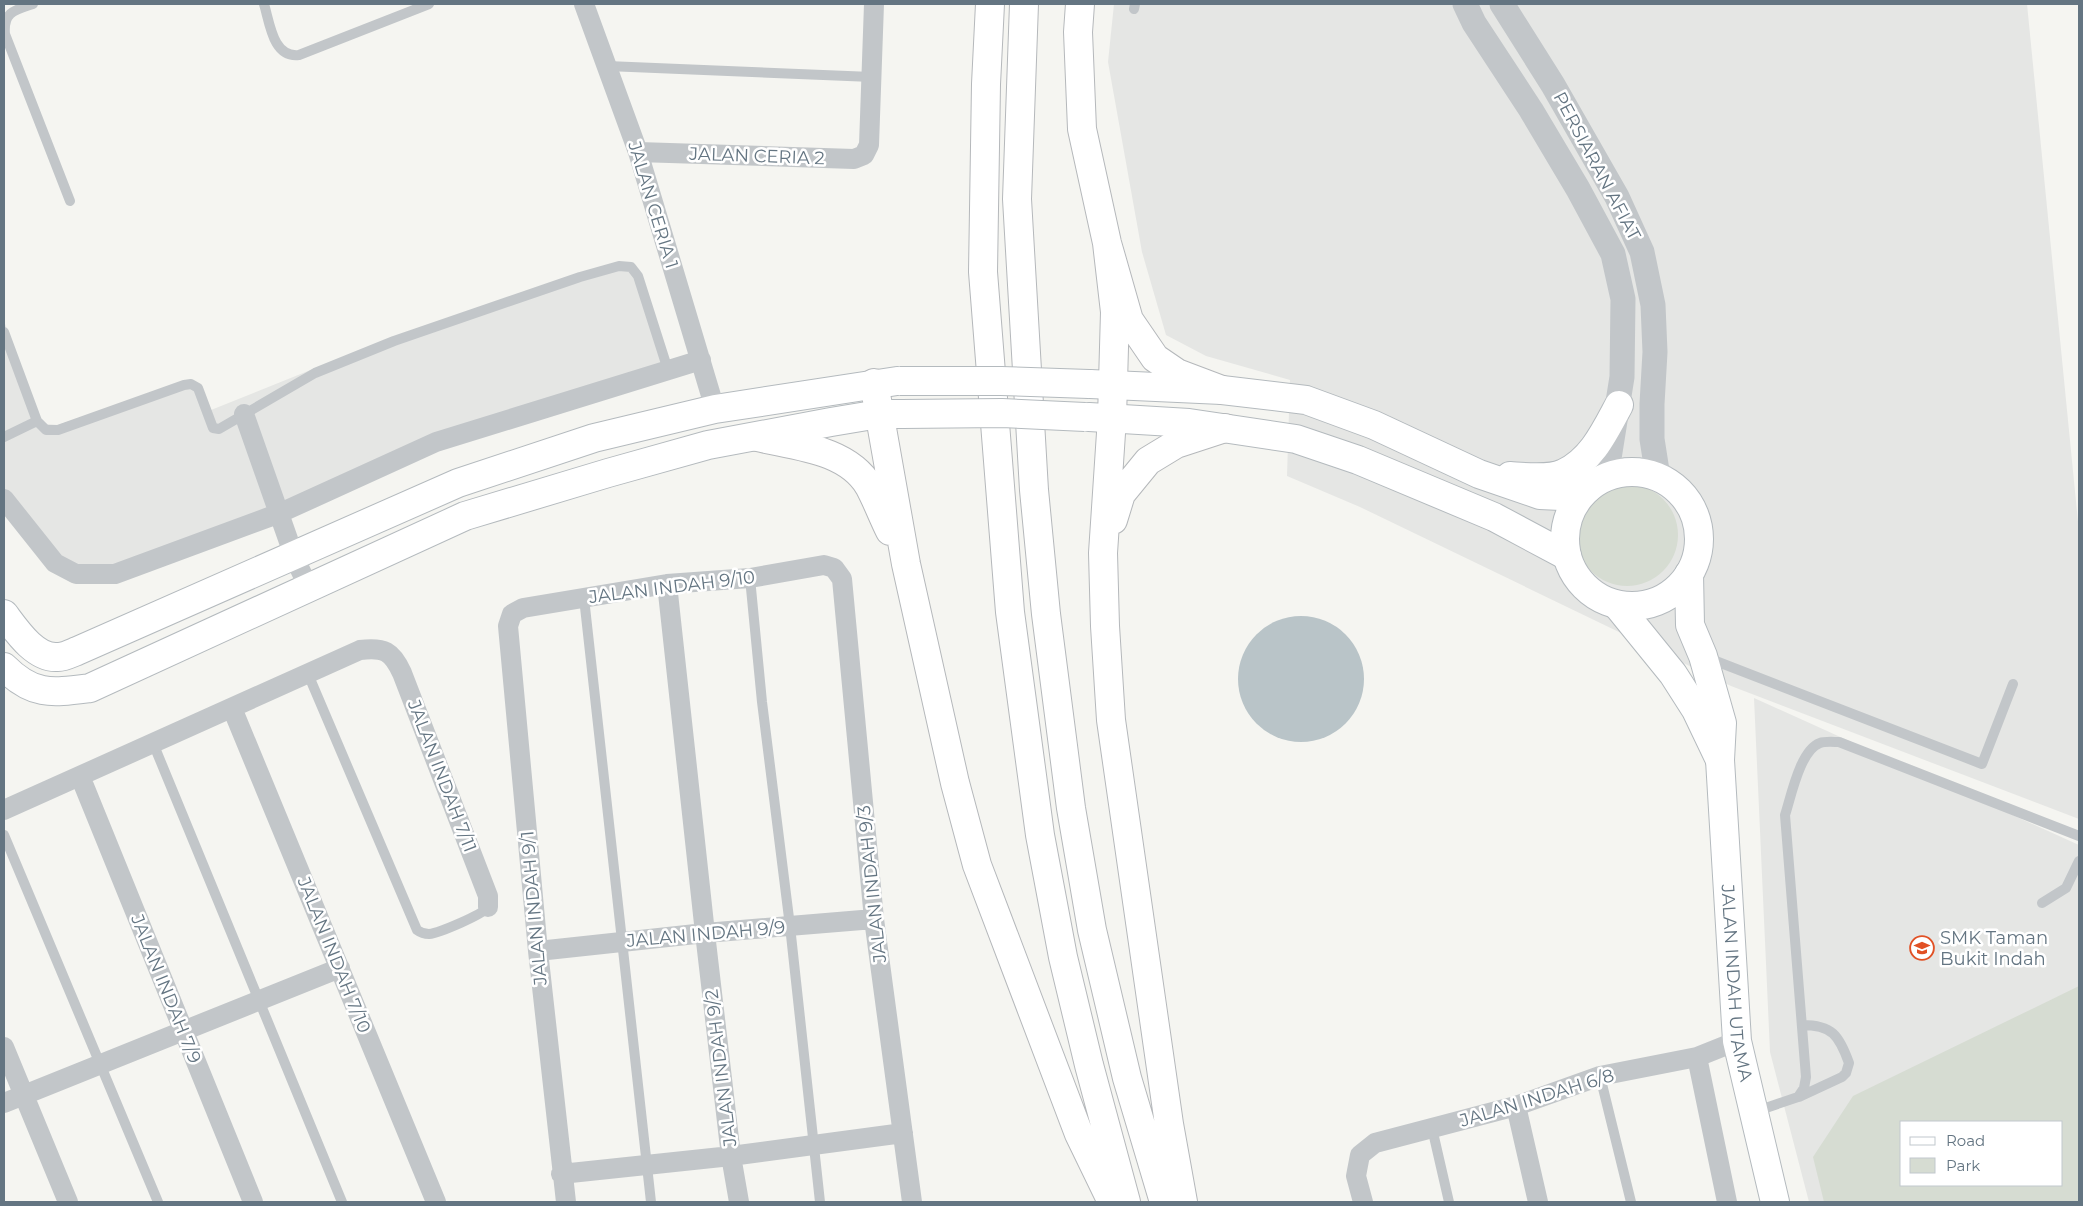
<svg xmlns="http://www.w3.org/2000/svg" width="2083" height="1206" font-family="Montserrat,sans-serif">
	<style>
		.built { fill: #e5e6e4; fill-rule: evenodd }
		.green { fill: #d6dcd2; fill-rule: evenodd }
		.water { fill: #b9c4c8 }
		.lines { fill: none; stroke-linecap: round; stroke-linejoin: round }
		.secondary-casing { stroke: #b4babe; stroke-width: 30 }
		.motorway-casing { stroke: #b5b8bb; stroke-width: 30 }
		.service { stroke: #c2c6c9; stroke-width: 10 }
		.minor { stroke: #c2c6c9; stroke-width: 20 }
		.tertiary { stroke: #c2c6c9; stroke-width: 25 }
		.secondary { stroke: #fff; stroke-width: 28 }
		.motorway { stroke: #fff; stroke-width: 28 }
		.secondary-bridge-casing { stroke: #b4babe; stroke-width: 30; stroke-linecap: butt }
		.secondary-bridge { stroke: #fff; stroke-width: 28 }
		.labels { text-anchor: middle; stroke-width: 5; stroke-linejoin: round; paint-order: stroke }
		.street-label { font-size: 18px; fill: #647582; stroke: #fff }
		.poi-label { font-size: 18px; fill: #647582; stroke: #fff; text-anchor: start }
	</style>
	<rect width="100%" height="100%" fill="#f5f5f1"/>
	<!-- built -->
	<path class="built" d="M1114,4H2027L2079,532V819L1731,686L1360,507L1287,476L1290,380L1206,356L1166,335L1142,252L1108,62Z
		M633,263L674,375L439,447L75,580L4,510V321L40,419L47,424L58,425L191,380L201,384L211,410L313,369Z
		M1754,698L2079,845V1202H1809L1770,1052ZM1902,1122H2062V1185H1902Z"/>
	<!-- green -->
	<path class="green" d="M1576 535a51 51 0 1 1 102 0a51 51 0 1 1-102 0Z
		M2079,986V1202H1824L1813,1157L1853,1096ZM1902,1122H2062V1185H1902Z"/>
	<!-- water -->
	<path class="water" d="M1238 679a63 63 0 1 1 126 0a63 63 0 1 1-126 0Z"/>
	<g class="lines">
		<!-- secondary casing -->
		<g class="secondary-casing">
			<g id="secondary">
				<path d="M1090,384L1222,390L1306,400L1374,425L1479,474L1540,495L1561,496L1588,488"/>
				<path d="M1089,417L1189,423L1296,439L1358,460L1494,517L1567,556"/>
				<circle cx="1632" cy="539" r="67"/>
				<path d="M1510,476C1525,477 1550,480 1564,473C1592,460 1605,431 1619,405"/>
				<path id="s1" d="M1689,574L1690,625L1703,656L1722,723L1720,760L1737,1041L1775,1202"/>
				<path d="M1617,605L1673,674L1696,710L1719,758"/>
				<path d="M4,614C16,630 35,659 58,657C64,657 72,653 77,651L458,483L594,438L715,409L897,381"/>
				<path d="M4,667C33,696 51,693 90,688L465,516L608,473L708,445L831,422L879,414H902"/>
			</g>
		</g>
		<!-- motorway casing -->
		<g class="motorway-casing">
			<path id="motorway" d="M990,4L986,84L983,272L1010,612L1040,835L1063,957L1089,1065L1126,1202
				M1024,4L1017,199L1034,490L1046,614L1071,808L1092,930L1127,1078L1164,1202
				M1080,4L1078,32L1082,129L1107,243L1129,320L1155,358L1177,373L1222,390
				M1107,243L1115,312L1112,418L1103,553L1105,626L1111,720L1169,1124L1183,1202
				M874,383L906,564L955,783L977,865L1079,1134L1112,1202
				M757,437C795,446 847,449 869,486C877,501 883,517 890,531
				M1113,520L1121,494L1148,461L1176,444L1225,428"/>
		</g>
		<!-- service -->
		<path class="service" d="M33,4C15,10 3,12 5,34L70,201
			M264,4C270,24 273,58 299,55L429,4
			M1134,9L1135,4
			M607,66L872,77
			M4,332L37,421L46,430H58L184,385L191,384L198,388L213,428L219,429L315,373L394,341L580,277L619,266L631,267L638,276L668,370
			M4,437L37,421
			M750,578L762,702L790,926L820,1202
			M584,598L651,1202
			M1708,658L1982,764L2013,684
			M308,674L417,930C421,933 424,934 429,934C439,933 482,915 488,907
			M153,743L342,1202
			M4,835L158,1202
			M2042,903L2066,888L2079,861
			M1600,1076L1631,1202
			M1799,1097L1842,1077L1846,1073L1849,1063C1839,1035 1832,1025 1802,1025
			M1754,1112L1798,1097L1804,1088L1806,1077L1785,815C1791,797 1800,750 1820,743C1825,741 1834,742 1839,742L2079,836
			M1432,1128L1449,1202"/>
		<!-- minor -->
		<path class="minor" d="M584,4L638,152L715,409
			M638,152L854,159L864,155L869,145L874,4
			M244,414L295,559L309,588
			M4,499L55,563L76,574H115L280,513L436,442L701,360
			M667,584L705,933L731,1156L739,1202
			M232,708L436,1202
			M80,776L253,1202
			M4,810L360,650C384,647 392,651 402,673L488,896V907
			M538,951L705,933L874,919
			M4,1047L68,1202
			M1697,1057L1727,1202
			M4,1103L340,968
			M1516,1106L1538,1202
			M561,1174L731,1156L903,1133
			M566,1202L538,951L508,626L512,614L523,608L667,584L750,578L824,565L834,568L842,579L874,919L912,1202
			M1363,1202L1356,1176L1360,1155L1375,1143L1516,1106L1600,1076L1697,1057L1737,1041"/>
		<!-- tertiary -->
		<path class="tertiary" d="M1465,4L1474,23L1531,110L1578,189L1613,254L1623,299L1622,377L1606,477
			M1502,4L1553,85L1617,197L1642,252L1653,305L1655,352L1652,404V439L1657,471L1670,484"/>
		<!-- secondary -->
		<use href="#secondary" class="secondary"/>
		<!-- motorway -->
		<use href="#motorway" class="motorway"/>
		<!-- secondary-bridge casing -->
		<g class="secondary-bridge-casing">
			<path id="secondary-bridge" d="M900,381H1001L1089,384
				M902,414L1002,413L1085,417"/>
		</g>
		<!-- secondary-bridge -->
		<use href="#secondary-bridge" class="secondary-bridge"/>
	</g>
	<!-- icons -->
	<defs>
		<g id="school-ring" transform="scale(1.25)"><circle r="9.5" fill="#fff" stroke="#e15125" stroke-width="1.5"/><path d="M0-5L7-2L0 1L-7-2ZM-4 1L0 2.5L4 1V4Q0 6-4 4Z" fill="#e15125"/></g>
	</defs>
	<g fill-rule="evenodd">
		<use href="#school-ring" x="1922" y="948"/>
	</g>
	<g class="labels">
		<!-- street labels -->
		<g class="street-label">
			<text transform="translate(757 156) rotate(2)" y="6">JALAN CERIA 2</text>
			<text transform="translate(1597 166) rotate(62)" y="6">PERSIARAN AFIAT</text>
			<text transform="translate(653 205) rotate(73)" y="6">JALAN CERIA 1</text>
			<text transform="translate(672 587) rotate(-7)" y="6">JALAN INDAH 9/10</text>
			<text transform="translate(442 776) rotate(69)" y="6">JALAN INDAH 7/11</text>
			<text transform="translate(872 884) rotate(-96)" y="6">JALAN INDAH 9/3</text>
			<text transform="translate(534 908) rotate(-95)" y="6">JALAN INDAH 9/1</text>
			<text transform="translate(706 934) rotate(-5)" y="6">JALAN INDAH 9/9</text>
			<text transform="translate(334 955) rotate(68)" y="6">JALAN INDAH 7/10</text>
			<text dy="6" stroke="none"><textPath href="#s1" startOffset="415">JALAN INDAH UTAMA</textPath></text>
			<text transform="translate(166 989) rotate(68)" y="6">JALAN INDAH 7/9</text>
			<text transform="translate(721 1068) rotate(-97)" y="6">JALAN INDAH 9/2</text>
			<text transform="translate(1537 1098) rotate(-17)" y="6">JALAN INDAH 6/8</text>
		</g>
		<!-- poi labels -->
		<g class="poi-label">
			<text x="1940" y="944">SMK Taman<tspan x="1940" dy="21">Bukit Indah</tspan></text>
		</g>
	</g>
	<!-- border -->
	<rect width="2083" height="1206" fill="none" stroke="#647582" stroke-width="10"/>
	<!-- legend -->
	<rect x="1900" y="1121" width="162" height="65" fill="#ffffff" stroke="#c1c8cd"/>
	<rect x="1910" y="1137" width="25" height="8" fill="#ffffff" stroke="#c1c8cd"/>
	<text x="1946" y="1146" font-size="15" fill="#647582">Road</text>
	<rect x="1910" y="1158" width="25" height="15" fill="#d6dcd2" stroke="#c1c8cd"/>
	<text x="1946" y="1171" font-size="15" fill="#647582">Park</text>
</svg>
